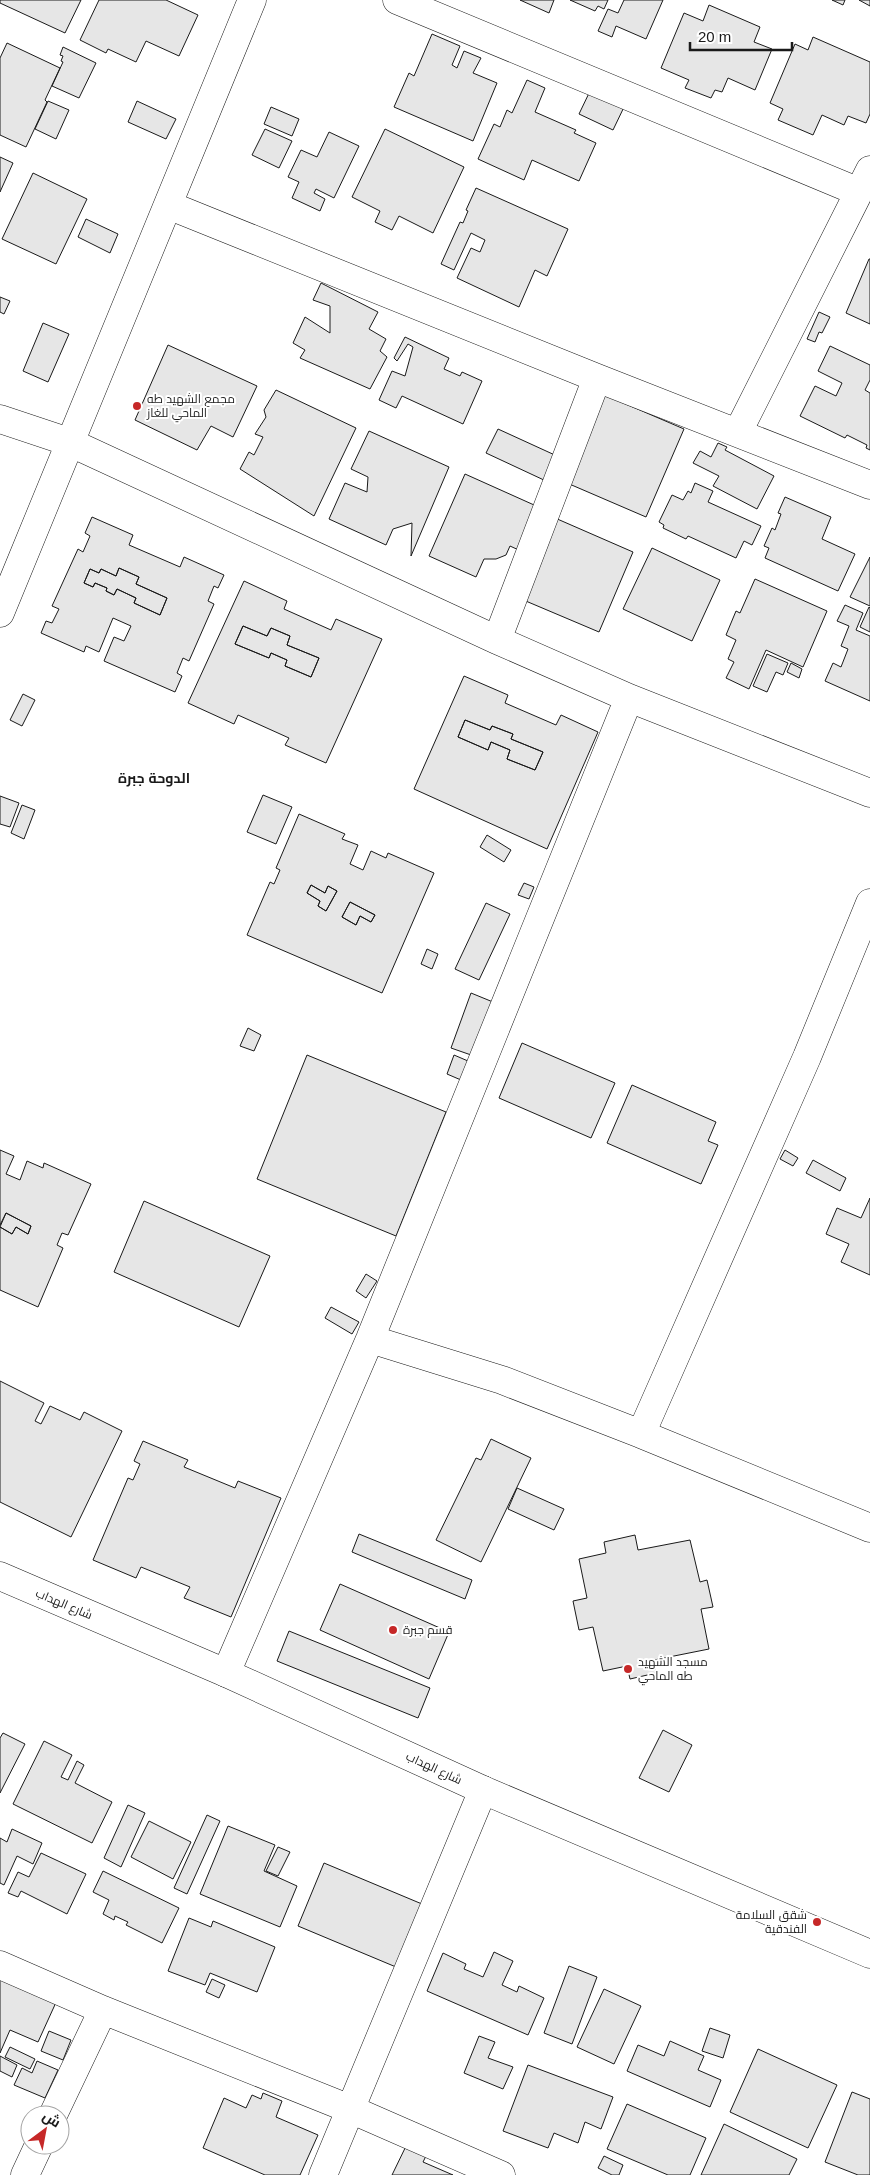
<svg xmlns="http://www.w3.org/2000/svg" width="870" height="2175" font-family="Helvetica,Cairo,sans-serif">
	<style>
		.building { fill: #e6e6e6; stroke: #1a1a1a; fill-rule: evenodd }
		.lines { fill: none; stroke-linecap: round; stroke-linejoin: round }
		.minor-casing { stroke: #1a1a1a; stroke-width: 29 }
		.tertiary-casing { stroke: #1a1a1a; stroke-width: 29 }
		.minor { stroke: #fff; stroke-width: 28 }
		.tertiary { stroke: #fff; stroke-width: 28 }
		.poi-dot { fill: #c62828; stroke: #fff; stroke-width: 2 }
		.labels { text-anchor: middle; stroke-width: 4; stroke-linejoin: round; paint-order: stroke }
		.poi-label { font-size: 12px; fill: #1a1a1a; stroke: #fff; text-anchor: start }
		.street-label { font-size: 12px; fill: #1a1a1a; stroke: #fff }
		.neighbourhood-label { font-size: 14px; font-weight: bold; fill: #1a1a1a; stroke: #fff }
	</style>
	<rect width="100%" height="100%" fill="#fff"/>
	<!-- building -->
	<path class="building" d="M0,0H81L65,33L0,3Z
		M99,0H166L198,15L179,56L146,41L136,62L108,49L106,53L80,40Z
		M520,0H554L549,13Z
		M570,0H608L604,9L598,6L595,11Z
		M624,0H663L646,39L616,26L612,37L598,31L608,9L618,13Z
		M832,0H845L843,5Z
		M859,0H870V6Z
		M709,5L760,27L754,42L772,49L755,90L728,78L722,92L715,90L711,98L685,88L689,80L661,68L684,13L703,21Z
		M432,34L460,46L452,65L457,68L464,51L481,58L473,73L497,83L473,141L394,107L409,73L414,76Z
		M813,37L870,62V114L866,123L848,116L844,125L822,115L813,135L778,120L783,109L770,103L795,44L808,50Z
		M7,43L60,68L45,100L47,102L26,147L0,135V58Z
		M63,47L96,63L79,98L52,86L63,62L61,61L63,56L60,55Z
		M527,80L545,88L535,112L576,130L574,133L596,143L579,181L532,160L524,180L478,159L494,124L500,127L507,110L512,113Z
		M591,89L625,105L613,130L579,114Z
		M48,101L69,110L56,139L35,129Z
		M137,101L176,119L166,139L128,122Z
		M271,107L299,119L292,136L264,124Z
		M265,129L292,141L279,168L252,155Z
		M385,129L464,167L433,233L399,216L392,230L375,222L380,211L352,197Z
		M329,132L359,146L334,198L316,189L314,193L325,199L320,211L292,198L299,182L288,177L301,150L317,157Z
		M0,157L13,163L0,192Z
		M33,173L87,199L56,264L2,239Z
		M476,188L568,229L547,276L535,270L519,307L457,278L471,248L480,252L485,240L471,233L454,270L441,264L460,222L463,223L468,211L466,210Z
		M86,219L118,234L110,253L78,237Z
		M869,259H870V324L846,313Z
		M321,283L378,312L369,329L386,339L380,351L387,357L370,389L300,358L305,350L293,343L305,317L330,333V306L313,300Z
		M0,297L10,301L4,314L0,312Z
		M819,312L830,317L822,333L819,332L815,342L807,339Z
		M43,323L69,334L48,382L23,371Z
		M405,337L449,358L444,369L460,376L462,372L482,381L463,424L402,396L396,408L379,400L392,371L405,376L413,347L408,344L397,361L394,358Z
		M168,345L257,386L233,437L211,426L197,450L135,420Z
		M830,346L870,365V380L865,390L870,393V450L866,448L867,445L847,435L845,438L800,416L815,386L836,396L842,383L818,371Z
		M276,390L356,428L314,516L240,469L249,452L254,455L263,437L255,434L266,417L264,410Z
		M605,395L684,429L646,517L567,483Z
		M498,429L557,456L546,481L486,453Z
		M369,431L449,467L411,556L412,523L393,529L386,545L329,519L345,483L367,492L368,477L351,469Z
		M718,443L727,447L725,450L774,476L757,509L713,486L719,476L693,463L700,451L711,457Z
		M465,474L543,509L523,552L510,546L506,555L496,559H484L476,577L429,556Z
		M695,483L713,491L708,502L761,526L752,545L744,541L736,558L688,536L686,539L663,528L664,525L659,522L672,495L683,500L688,491L691,493Z
		M785,497L831,517L822,539L855,554L838,591L765,558L769,548L764,546L772,528L775,530L781,514L778,513Z
		M92,517L133,535L129,545L180,567L184,557L224,575L218,588L214,586L208,601L214,604L189,661L183,658L177,673L182,676L175,692L104,661L114,637L124,641L131,626L113,618L99,652L86,646L84,652L41,633L46,621L52,623L59,609L52,606L78,549L83,552L90,536L85,533ZM119,568L139,577L136,584L167,598L160,615L134,603L136,598L117,589L114,595L106,591L107,588L95,583L93,587L84,583L90,569L99,573L101,569L116,576Z
		M555,518L633,552L599,632L521,599Z
		M652,548L720,580L692,641L623,609Z
		M870,557V606L850,597Z
		M119,568L139,577L136,584L167,598L160,615L134,603L136,598L117,589L114,595L106,591L107,588L95,583L93,587L84,583L90,569L99,573L101,569L116,576Z
		M755,579L827,611L803,667L766,650L749,689L726,678L734,662L728,659L736,640L726,635L736,611L740,613Z
		M244,581L287,601L284,609L331,630L336,619L382,639L326,763L285,745L289,738L238,715L234,724L188,703ZM243,626L267,636L271,628L290,636L287,645L319,658L311,677L285,666L287,660L271,653L269,658L235,644Z
		M845,605L863,613L856,630L870,636V701L825,681L833,663L841,667L848,649L841,646L849,626L837,621Z
		M869,607L870,608V632L860,627Z
		M243,626L267,636L271,628L290,636L287,645L319,658L311,677L285,666L287,660L271,653L269,658L235,644Z
		M767,654L788,663L783,675L776,672L767,692L753,686Z
		M791,663L802,669L799,678L787,672Z
		M464,676L508,695L505,703L556,725L561,715L598,732L547,849L414,789ZM465,720L490,730L492,726L513,734L511,739L543,752L535,770L507,759L510,750L491,742L488,750L458,737Z
		M23,694L35,700L22,726L10,720Z
		M465,720L490,730L492,726L513,734L511,739L543,752L535,770L507,759L510,750L491,742L488,750L458,737Z
		M263,795L292,807L276,844L247,832Z
		M0,796L19,803L10,827L0,824Z
		M22,805L35,810L24,839L11,833Z
		M299,814L345,834L342,839L358,845L350,864L363,870L371,851L386,858L388,853L434,873L382,993L247,935L270,882L274,884L280,870L276,868ZM311,885L325,893L328,886L337,891L326,911L318,906L320,901L307,893ZM350,902L375,915L371,922L360,916L356,925L342,917Z
		M487,835L511,850L504,862L480,847Z
		M524,883L534,887L529,899L518,895Z
		M311,885L325,893L328,886L337,891L326,911L318,906L320,901L307,893Z
		M350,902L375,915L371,922L360,916L356,925L342,917Z
		M486,903L510,914L479,980L455,969Z
		M427,949L438,954L432,969L421,964Z
		M471,993L493,1002L474,1056L451,1048Z
		M248,1028L261,1035L254,1051L240,1046Z
		M522,1043L615,1083L591,1138L499,1098Z
		M307,1055L446,1112L396,1236L257,1179Z
		M454,1055L468,1061L461,1080L447,1074Z
		M632,1085L716,1122L708,1141L718,1145L701,1184L607,1143Z
		M0,1150L14,1156L6,1174L20,1180L27,1161L43,1168L44,1163L91,1184L68,1235L62,1233L57,1245L63,1248L38,1307L0,1290V1227L12,1234L16,1227L28,1234L31,1226L6,1213L0,1225Z
		M785,1150L798,1158L793,1166L780,1159Z
		M813,1160L846,1178L840,1191L806,1173Z
		M870,1198V1275L841,1262L849,1244L826,1234L837,1208L861,1218Z
		M144,1201L270,1256L239,1327L114,1272Z
		M6,1213L31,1226L28,1234L16,1227L12,1234L0,1227Z
		M366,1274L377,1281L366,1298L356,1291Z
		M331,1307L359,1322L352,1334L325,1318Z
		M0,1381L44,1403L35,1421L41,1424L50,1406L80,1420L84,1412L122,1431L71,1537L0,1502Z
		M491,1439L531,1458L481,1562L436,1540L476,1458L481,1460Z
		M143,1441L188,1460L184,1467L235,1488L238,1481L281,1498L231,1617L184,1598L190,1587L141,1567L136,1578L93,1560L128,1478L133,1480L140,1464L134,1461Z
		M517,1488L564,1509L554,1530L508,1509Z
		M359,1534L472,1580L465,1599L352,1552Z
		M635,1535L638,1550L690,1540L700,1582L707,1580L713,1607L701,1609L709,1649L654,1660L656,1673L630,1679L627,1666L603,1671L593,1627L579,1630L573,1601L587,1598L579,1559L606,1553L604,1542Z
		M340,1584L449,1632L429,1679L320,1630Z
		M289,1631L430,1688L418,1718L277,1661Z
		M663,1730L692,1745L669,1792L639,1778Z
		M3,1733L25,1744L0,1793V1738Z
		M44,1741L72,1755L61,1777L68,1780L77,1761L84,1765L75,1783L112,1802L92,1843L13,1804Z
		M128,1805L145,1813L121,1867L104,1858Z
		M207,1815L220,1821L187,1894L174,1888Z
		M149,1821L191,1842L173,1879L131,1857Z
		M228,1826L275,1845L264,1871L297,1886L280,1927L200,1894Z
		M12,1829L42,1843L33,1864L17,1856L4,1885L0,1883V1838L7,1842Z
		M278,1847L290,1852L278,1876L266,1871Z
		M41,1853L86,1874L67,1914L21,1891L18,1897L8,1893L18,1872L29,1877Z
		M324,1863L422,1904L396,1967L298,1926Z
		M103,1871L179,1908L162,1943L126,1925L128,1922L115,1916L114,1920L103,1914L109,1900L93,1892Z
		M189,1918L211,1927L213,1921L275,1947L257,1992L210,1973L205,1985L168,1971Z
		M494,1952L513,1961L502,1985L517,1992L519,1986L544,1998L528,2035L427,1991L443,1953L466,1964L464,1969L483,1977Z
		M569,1966L597,1977L572,2044L544,2033Z
		M0,1972L58,1998L38,2042L10,2030L0,2053Z
		M212,1979L225,1985L219,1998L206,1992Z
		M604,1989L641,2006L614,2064L577,2047Z
		M710,2028L730,2035L723,2058L702,2051Z
		M49,2031L71,2040L63,2060L41,2051Z
		M479,2036L495,2042L488,2058L513,2067L503,2089L464,2073Z
		M670,2041L704,2056L698,2070L721,2080L710,2107L627,2071L638,2045L664,2056Z
		M10,2047L35,2059L30,2069L5,2057Z
		M758,2049L837,2085L808,2148L730,2112Z
		M0,2056L17,2065L12,2077L0,2071Z
		M37,2061L58,2070L45,2098L14,2085L22,2068L32,2073Z
		M528,2065L613,2097L601,2129L585,2122L578,2143L554,2133L548,2148L503,2131Z
		M852,2092L870,2099V2175H858L825,2162Z
		M263,2093L282,2101L276,2117L318,2135L300,2175H265L203,2148L224,2098L246,2108L252,2095L261,2099Z
		M627,2104L706,2138L690,2175H668L607,2149Z
		M724,2124L797,2159L789,2175H701Z
		M408,2142L428,2152L423,2162L453,2175H392Z
		M604,2156L623,2165L619,2175H612L598,2168Z"/>
	<g class="lines">
		<!-- minor casing -->
		<g class="minor-casing">
			<path id="minor" d="M397,0L859,192
				M168,205L597,378L870,485
				M0,419L69,442L497,640L629,698L870,793
				M738,432L870,170
				M0,613L252,0
				M497,640L597,378
				M370,1339L502,1380L641,1434L807,1057L870,903
				M641,1434L870,1528
				M226,1673L370,1339L629,698
				M0,1965L103,2010L350,2109L501,2175
				M53,2115L103,2010
				M25,2175L39,2145
				M323,2175L483,1790"/>
		</g>
		<!-- tertiary casing -->
		<g class="tertiary-casing">
			<path id="tertiary" d="M0,1576L226,1673L483,1790L870,1954"/>
		</g>
		<!-- minor -->
		<use href="#minor" class="minor"/>
		<!-- tertiary -->
		<use href="#tertiary" class="tertiary"/>
	</g>
	<!-- markers -->
	<g class="poi-dot">
		<circle cx="137" cy="406" r="5"/>
		<circle cx="393" cy="1630" r="5"/>
		<circle cx="628" cy="1669" r="5"/>
		<circle cx="817" cy="1922" r="5"/>
	</g>
	<g class="labels">
		<!-- poi labels -->
		<g class="poi-label">
			<text x="147" y="403">مجمع الشهيد طه<tspan x="147" dy="14">الماحي للغاز</tspan></text>
			<text x="403" y="1634">قسم جبرة</text>
			<text x="638" y="1666">مسجد الشهيد<tspan x="638" dy="14">طه الماحي</tspan></text>
			<text x="807" y="1919" text-anchor="end">شقق السلامة<tspan x="807" dy="14">الفندقية</tspan></text>
		</g>
		<!-- street labels -->
		<g class="street-label">
			<text transform="translate(64 1604) rotate(23)" y="4">شارع الهداب</text>
			<text transform="translate(434 1768) rotate(25)" y="4">شارع الهداب</text>
		</g>
		<!-- neighbourhood labels -->
		<g class="neighbourhood-label">
			<text x="154" y="783">الدوحة جبرة</text>
		</g>
	</g>
	<!-- north arrow -->
	<g transform="translate(45 2130) rotate(32)"><circle r="24" fill="#ffffff" stroke="#a3a3a3"/>
	<path d="M0-4L9 19L0 12L-9 19Z" fill="#c62828"/>
	<text y="-8" font-size="14" font-weight="bold" text-anchor="middle" fill="#1a1a1a">ش</text>
	</g>
	<!-- scale -->
	<path d="M690 42v8h102v-8" fill="none" stroke="#1a1a1a" stroke-width="2.5"/>
	<text x="698" y="42" font-size="15" fill="#1a1a1a" stroke="#ffffff" stroke-width="4" paint-order="stroke">20 m</text>
</svg>
